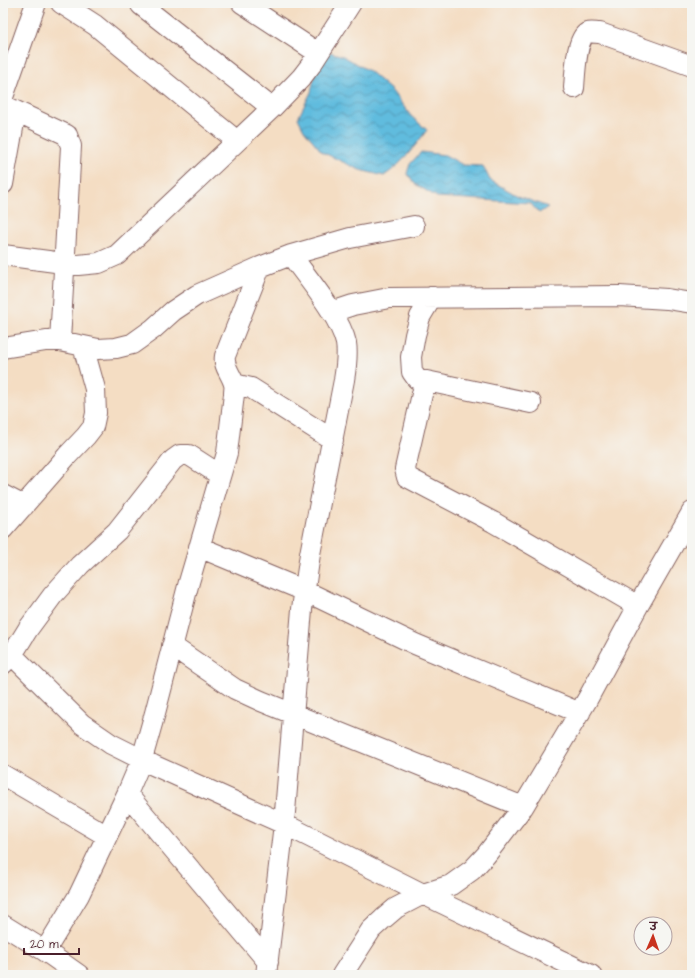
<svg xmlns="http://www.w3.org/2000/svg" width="695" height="978" font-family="'Architects Daughter','Playpen Sans Deva',sans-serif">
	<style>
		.water { fill: url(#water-waves); stroke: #566e84 }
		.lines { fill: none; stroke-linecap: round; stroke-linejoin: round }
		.minor-casing { stroke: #866260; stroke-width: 22 }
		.minor { stroke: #fff; stroke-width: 20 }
	</style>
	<defs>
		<pattern id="water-waves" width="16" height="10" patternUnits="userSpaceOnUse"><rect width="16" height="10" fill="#61bcde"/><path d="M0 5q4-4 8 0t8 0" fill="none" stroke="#5298b4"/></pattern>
	</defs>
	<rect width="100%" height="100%" fill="#f6f6f2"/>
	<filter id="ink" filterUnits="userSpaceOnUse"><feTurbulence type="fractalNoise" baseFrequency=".025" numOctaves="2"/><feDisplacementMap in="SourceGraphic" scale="8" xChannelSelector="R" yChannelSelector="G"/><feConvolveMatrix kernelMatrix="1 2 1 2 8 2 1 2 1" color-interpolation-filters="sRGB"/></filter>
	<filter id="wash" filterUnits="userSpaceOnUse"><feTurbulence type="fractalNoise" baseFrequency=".012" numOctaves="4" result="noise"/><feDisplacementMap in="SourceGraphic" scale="16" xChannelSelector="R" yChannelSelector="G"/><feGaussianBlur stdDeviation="0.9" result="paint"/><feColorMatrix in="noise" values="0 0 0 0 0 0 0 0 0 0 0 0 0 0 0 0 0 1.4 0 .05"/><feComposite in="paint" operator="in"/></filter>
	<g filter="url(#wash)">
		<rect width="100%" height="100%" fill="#f4ddc3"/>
		<!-- water -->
		<path class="water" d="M326,51L343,56L369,71L392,91L411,116L427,130C415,146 401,165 384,176L360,170L322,152L304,130L298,118L311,92L316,69Z
			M421,152L445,155L463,165L483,166L490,180L518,196L548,207L539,213L530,203L437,197L415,184L407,173L410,164Z"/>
	</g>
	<g filter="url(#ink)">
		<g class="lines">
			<!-- minor casing -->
			<g class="minor-casing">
				<path id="minor" d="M61,3L95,25L237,141
					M242,3L318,53
					M141,5L272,108
					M574,88C575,76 576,39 587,33C591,32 596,33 600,33L692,66
					M3,97L36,3
					M3,105L67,135L71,146L60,341
					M3,184L16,111
					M3,255L78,265L99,263L117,255L272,108L301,78L311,65L351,3
					M432,297L420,317L415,335L411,357L412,372L417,379L531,403
					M332,312L353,305L389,298L619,296L667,299L692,303
					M3,348L46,341H60L98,349L116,348L132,344L153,329L173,311L197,295L260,267L291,255L350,238L414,226
					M425,381L405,469L407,477L493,522L638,606
					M234,384L251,388L333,440
					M3,495L24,506
					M3,529L67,456L86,436L93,427L96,413L95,389L83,346
					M199,547L305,591L415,644L580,713
					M172,646L235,689L261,701L523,807
					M12,655L82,724L111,744L153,765L284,824L423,894L591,975
					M3,664L12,655L28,629L53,595L80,565L117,531L173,460L180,455H189L220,475
					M3,775L107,836
					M127,794L268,962
					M3,925L45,951L79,975
					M45,951L79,895L127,794L142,759L155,713L189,582L227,453L234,394C234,390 235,387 234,384C231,373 223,367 225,356L260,267
					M266,975L284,824L302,609L310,554L344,380C346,368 348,355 346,343C340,316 307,278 291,255
					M342,975L371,930L383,919L396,908L423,894L451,885L472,870L486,855L523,807L587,700L638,606L692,512"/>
			</g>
			<!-- minor -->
			<use href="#minor" class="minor"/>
		</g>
	</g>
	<!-- margin -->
	<rect width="695" height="978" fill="none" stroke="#f6f6f2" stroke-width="16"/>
	<!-- north arrow -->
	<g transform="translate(653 936) rotate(2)"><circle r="19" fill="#f6f6f2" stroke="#b1a0a2"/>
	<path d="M0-3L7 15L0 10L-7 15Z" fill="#c8321e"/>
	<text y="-6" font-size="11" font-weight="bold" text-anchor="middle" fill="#4a1f2b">उ</text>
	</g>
	<!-- scale -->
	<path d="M24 948v6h55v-6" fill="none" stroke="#4a1f2b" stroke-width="2"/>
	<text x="30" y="948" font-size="12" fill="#4a1f2b" stroke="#f6f6f2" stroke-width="3" paint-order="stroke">20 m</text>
</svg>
